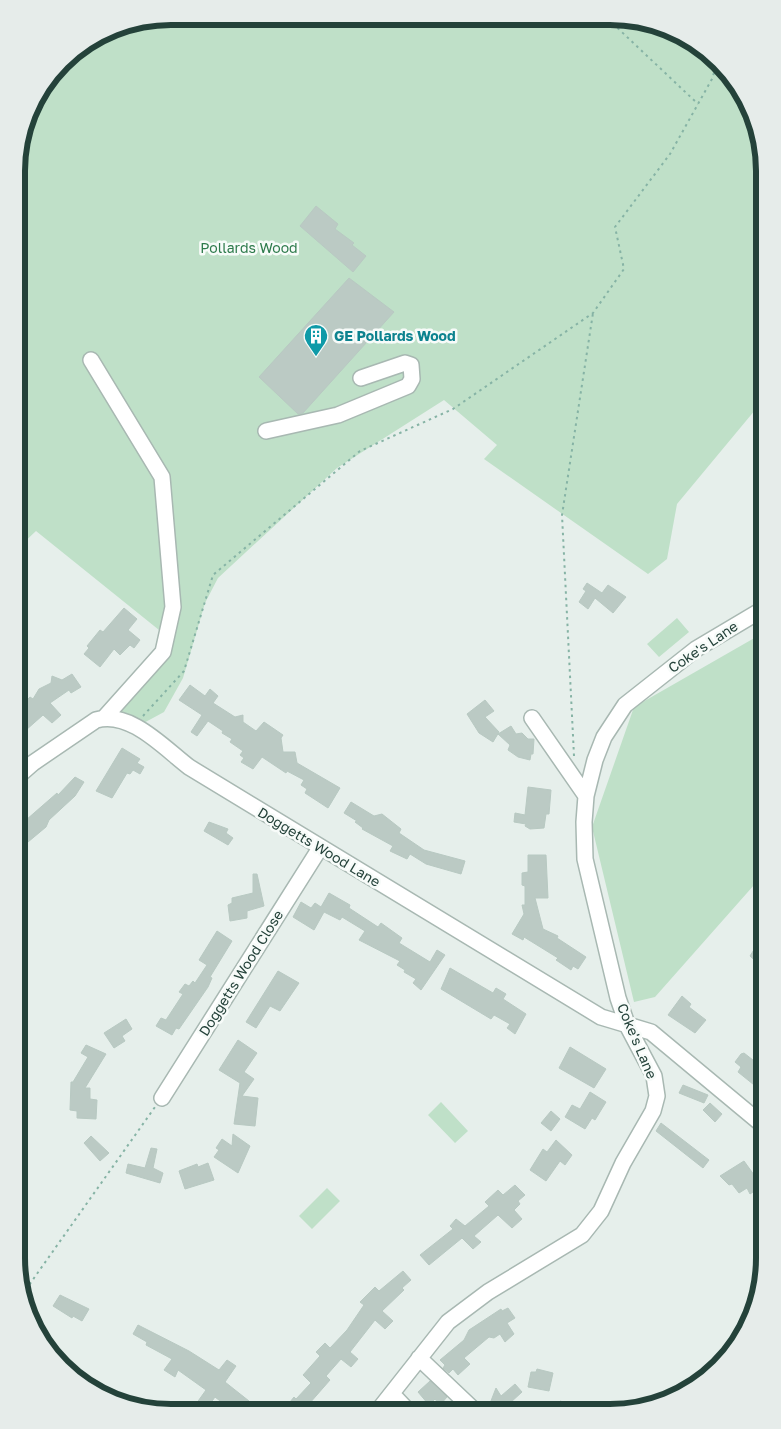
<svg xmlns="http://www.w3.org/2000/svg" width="781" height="1429" font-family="'Golos Text',sans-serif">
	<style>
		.green { fill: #bfe0c8 }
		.building { fill: #bbcac4; stroke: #b8c9c2 }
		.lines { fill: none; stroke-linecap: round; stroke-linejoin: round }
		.minor-casing { stroke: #a8b8b2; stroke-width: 18 }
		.path { stroke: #86b3a5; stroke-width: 2; stroke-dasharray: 2.5 4; stroke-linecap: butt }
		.minor { stroke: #fff; stroke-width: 15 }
		.labels { text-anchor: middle; stroke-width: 5; stroke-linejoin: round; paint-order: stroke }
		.park-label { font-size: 14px; fill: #2d7a4b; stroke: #f7fbf9 }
		.culture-label { font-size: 14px; font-weight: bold; fill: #0d838f; stroke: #f7fbf9; text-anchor: start }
		.street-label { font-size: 14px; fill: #24423a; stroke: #f7fbf9 }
		.rim { fill: none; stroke: #24423a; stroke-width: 6 }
	</style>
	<rect width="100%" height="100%" fill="#e6efeb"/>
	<!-- green -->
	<path class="green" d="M171,16L640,19L712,55L756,121L765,171V398L677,504L667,559L648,574L484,459L497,445L444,400L337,468L218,578L205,603L183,678L164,712L140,725L119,713L111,699L147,665L164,634L36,531L17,549L18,151L32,102L69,55L112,28Z
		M677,618L689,632L659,657L647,644Z
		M765,632V878L762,876L655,997L634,1002L592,827L634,707Z
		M441,1102L468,1131L455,1143L428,1115Z
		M327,1188L340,1201L312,1229L299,1216Z"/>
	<!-- building -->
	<path class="building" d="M316,206L338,224L335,229L354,243L352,245L366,256L353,272L300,226Z
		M349,278L394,312L303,413L298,414L259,377Z
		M587,583L602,593L608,585L626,597L613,613L595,598L588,609L579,602L586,591L583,589Z
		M124,608L137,619L128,630L140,640L134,648L130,645L120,655L114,649L100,667L84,654L89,648L87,646L100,630L103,632Z
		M72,674L81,687L71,693L69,690L50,703L61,715L52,723L43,715L17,738V710L30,697L33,699L39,689L51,683L52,676L62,680Z
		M190,685L205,696L210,689L218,696L213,703L235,717L243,715V722L256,731L264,722L283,735L281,738L283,752H295L297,763L340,788L328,808L305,793L307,789L301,785L304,780L287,771L286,773L262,757L253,769L241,762L244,758L240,755L243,751L230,742L232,739L222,733L223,731L208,721L197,736L191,732L202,715L179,700Z
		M485,700L494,711L485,717L499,732L493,742L479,733L467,714Z
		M511,726L516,734L522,733L528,739H534L533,754H531L530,760L518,757L508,750L510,745L498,734Z
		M122,748L140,759L137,763L144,767L140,774L133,770L130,774L127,773L112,798L96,791Z
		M75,777L84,782L75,796L49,820L46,827L28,842L24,837L17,843V823L24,817L26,820L57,793L58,795Z
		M528,787L551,790L549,814H546L544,828L530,829L525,826L526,824L514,822L515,813L525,815Z
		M351,802L374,816L382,814L401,829L399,833L424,850L465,861L461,874L426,864L410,854L407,859L390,851L393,846L362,829L363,828L355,822L357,821L344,813Z
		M209,822L228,829L226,833L233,838L228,845L204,831Z
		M528,855H546L548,898H535L543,929L558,936L557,938L586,957L578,969L573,966L571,970L556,960L558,958L524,937L523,940L512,934L524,914L522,905H525V886L522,885V873L528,872Z
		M253,874H257L264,906L247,911V918L230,921L228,905L232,903V898L253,893Z
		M329,893L350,905L349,908L378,927L381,923L402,938L399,943L430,962L437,950L445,955L421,990L413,983L416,979L404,972L405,970L397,965L400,961L359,940L365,931L342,917L340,920L324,912L314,930L293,917L301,902L311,908L315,903L321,907Z
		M217,931L232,941L210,977L212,978L208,987L179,1029L176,1028L172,1035L156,1026L161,1018L166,1020L183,994L179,992L185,984L189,986L193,981L195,983L207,965L199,960Z
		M760,940L763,942L764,940V969L750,956Z
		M450,968L493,993L496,988L506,994L503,999L526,1014L515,1034L507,1028L510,1024L494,1015L491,1019L441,989Z
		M278,971L299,983L280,1011L270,1006L256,1028L246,1022Z
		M682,996L691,1004L689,1007L706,1020L695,1033L668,1015Z
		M126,1019L132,1029L122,1036L125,1041L114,1048L104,1033Z
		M238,1040L257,1053L244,1072L254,1079L242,1096L258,1098L255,1126L234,1124L240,1083L219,1070Z
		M86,1045L106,1054L85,1088H90V1099L97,1100L96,1119L77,1118V1111L70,1110L71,1082H73L88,1057L81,1053Z
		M570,1047L606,1069L594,1088L559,1068Z
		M744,1053L758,1064L764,1057V1093L738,1072L741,1067L735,1062L741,1054Z
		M683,1085L708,1095L704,1103L679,1093Z
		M590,1092L606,1102L595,1120L592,1118L585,1129L565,1117L572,1105L580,1109Z
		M710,1103L722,1114L715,1122L703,1110Z
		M551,1111L560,1119L551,1131L541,1123Z
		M661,1123L709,1160L703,1168L656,1131Z
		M233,1134L250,1146L238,1173L214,1157L219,1150L216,1148L222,1139L232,1146Z
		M91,1136L109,1153L100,1161L84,1143Z
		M556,1140L572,1155L565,1165L560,1161L546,1181L530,1170L543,1149L547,1152Z
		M151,1148L157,1149L153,1168L163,1173L160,1183L126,1173L128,1164L145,1168Z
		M744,1161L762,1186L750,1194L747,1188L739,1193L732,1184L729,1185L720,1176Z
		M208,1163L214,1180L185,1189L179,1171L197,1164L198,1167Z
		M515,1185L525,1195L518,1201L520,1204L514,1210L522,1219L512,1228L498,1215L474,1236L481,1242L473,1249L462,1238L429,1265L420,1255L453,1229L450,1226L456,1219L465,1226L489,1206L485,1202L498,1190L503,1195Z
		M403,1271L411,1280L402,1288L404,1290L382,1311L393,1321L385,1329L375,1320L350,1352L358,1359L351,1367L341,1359L326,1376L330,1380L302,1412H282L294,1397L296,1399L311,1383L303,1375L320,1356L316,1352L325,1343L330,1348L347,1330L364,1305L360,1302L375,1287L379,1291Z
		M60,1295L89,1309L82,1321L73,1316L72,1318L53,1306Z
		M508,1308L515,1318L507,1323L514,1334L505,1342L500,1334L494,1338L489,1337L464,1358L470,1364L458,1375L453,1369L449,1373L443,1368L445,1365L440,1360L464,1340L469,1330L501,1309L502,1311Z
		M138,1325L189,1351L219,1370L227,1360L236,1366L225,1382L249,1401L247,1403L258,1412H234L215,1397L205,1411L196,1404L206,1390L178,1370L175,1377L164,1370L172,1359L146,1345L147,1342L133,1334Z
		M537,1369L553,1373L549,1391L528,1387L531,1372H536Z
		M430,1381L447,1397L440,1405L435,1399L429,1405L418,1392Z
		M515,1384L522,1392L510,1403L507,1412H490L492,1407L489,1406L496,1388L501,1396Z
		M560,1401L591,1410V1413H556Z"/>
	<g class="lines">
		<!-- minor casing -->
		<g class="minor-casing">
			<path id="minor" d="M91,360L162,477L173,607L163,652L104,718
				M266,431L338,415L408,386L412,379L411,365L405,363L361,378
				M532,718L586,796
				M17,777L33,763L96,720C130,710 164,748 189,767L601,1017L651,1032L764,1126
				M162,1098L320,848
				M419,1358L476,1412
				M393,1395L409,1412
				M377,1412L448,1322L488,1292L582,1235L601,1211L623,1163L653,1111L657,1096L654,1076L628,1027L618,998L585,859L584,822L586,796L595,760L604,737L625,705L696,649L765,608"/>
		</g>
		<!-- path -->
		<path class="path" d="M608,19L698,104
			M143,716L184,671L213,575L360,451L453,409L593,313L624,269L615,227L670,154L712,79L717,63
			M574,756L562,515L593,313
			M22,1295L155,1107"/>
		<!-- minor -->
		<use href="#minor" class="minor"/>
	</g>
	<!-- icons -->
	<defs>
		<g id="building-pin" transform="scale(1.25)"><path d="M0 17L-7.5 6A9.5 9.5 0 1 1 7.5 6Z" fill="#0f9aa8" stroke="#f7fbf9"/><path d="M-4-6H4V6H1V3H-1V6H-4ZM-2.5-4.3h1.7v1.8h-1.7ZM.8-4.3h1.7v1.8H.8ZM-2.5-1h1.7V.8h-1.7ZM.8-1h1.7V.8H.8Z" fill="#fff"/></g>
	</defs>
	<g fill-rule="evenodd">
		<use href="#building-pin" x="316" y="336"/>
	</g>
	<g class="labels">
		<!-- park labels -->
		<g class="park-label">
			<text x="249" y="253">Pollards Wood</text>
		</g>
		<!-- culture labels -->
		<g class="culture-label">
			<text x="334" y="341">GE Pollards Wood</text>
		</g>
		<!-- street labels -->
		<g class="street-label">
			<text transform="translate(703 647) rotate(-34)" y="5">Coke's Lane</text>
			<text transform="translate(319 847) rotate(31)" y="5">Doggetts Wood Lane</text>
			<text transform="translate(241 973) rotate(-58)" y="5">Doggetts Wood Close</text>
			<text transform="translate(637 1041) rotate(67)" y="5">Coke's Lane</text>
		</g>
	</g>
	<!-- crop -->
	<path d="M0 0H781V1429H0ZM171 25H610A146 146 0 0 1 756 171V1258A146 146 0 0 1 610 1404H171A146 146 0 0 1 25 1258V171A146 146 0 0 1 171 25Z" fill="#e6ecea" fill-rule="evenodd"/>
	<path class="rim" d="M171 25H610A146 146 0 0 1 756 171V1258A146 146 0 0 1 610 1404H171A146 146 0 0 1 25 1258V171A146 146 0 0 1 171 25Z"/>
</svg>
